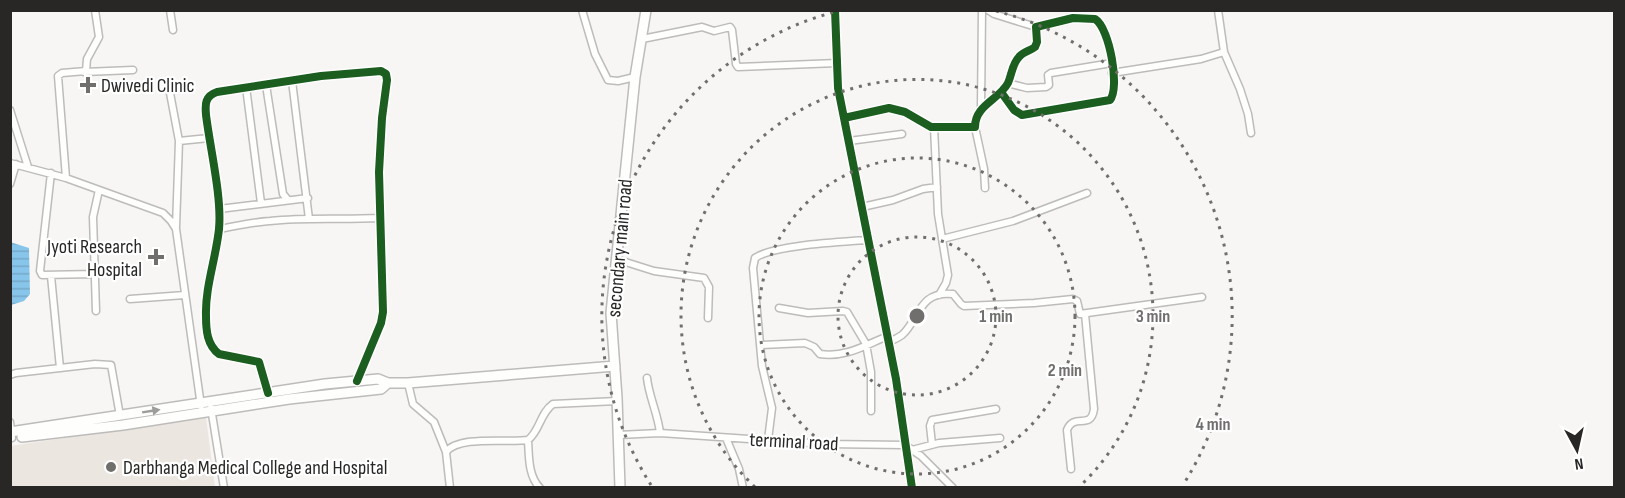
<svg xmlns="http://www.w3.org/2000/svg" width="1625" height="498" font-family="'Sofia Sans Condensed',sans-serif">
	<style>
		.built { fill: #ece6e0 }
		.water { fill: url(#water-rules) }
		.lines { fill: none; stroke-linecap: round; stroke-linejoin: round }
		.street-casing { stroke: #bdbcbb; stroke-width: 9 }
		.secondary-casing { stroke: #bdbcbb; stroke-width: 12 }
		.street { stroke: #fefefd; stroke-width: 6 }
		.secondary { stroke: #fefefd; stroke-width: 9 }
		.cycleway-casing { stroke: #fff; stroke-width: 11 }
		.cycleway { stroke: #1b5e20; stroke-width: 8 }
		.oneway { fill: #9e9d9c }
		.ring { fill: none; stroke: #716f6d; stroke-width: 3; stroke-dasharray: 3 6 }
		.poi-dot { fill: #716f6d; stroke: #fff; stroke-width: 2 }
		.labels { text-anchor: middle; stroke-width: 4.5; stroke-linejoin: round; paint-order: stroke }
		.poi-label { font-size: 20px; fill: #282725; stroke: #fff; text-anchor: start }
		.street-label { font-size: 20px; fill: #282725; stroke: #fff }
		.centre { fill: #716f6d; stroke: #fff; stroke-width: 3 }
		.ring-label { font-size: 18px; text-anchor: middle; font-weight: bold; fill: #716f6d; stroke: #fff; stroke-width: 4.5; stroke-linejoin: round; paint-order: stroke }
	</style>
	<defs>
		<pattern id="water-rules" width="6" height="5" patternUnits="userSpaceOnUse" patternTransform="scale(1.5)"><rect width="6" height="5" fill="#87c5eb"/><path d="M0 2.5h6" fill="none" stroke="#75a9c9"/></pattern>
	</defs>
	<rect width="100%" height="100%" fill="#f8f6f4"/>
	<!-- built -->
	<path class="built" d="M206,417L215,487H11L10,446Z"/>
	<!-- water -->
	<path class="water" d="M10,242L29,248L30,294L24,301L11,305Z"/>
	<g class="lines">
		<!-- street casing -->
		<g class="street-casing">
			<path id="street" d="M170,10L173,30
				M582,10L595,54L608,80L618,81L635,77
				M835,10L838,88L896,379L912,488
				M988,10L994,14L1036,27
				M1218,10L1224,52
				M642,39L702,27L714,31L730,27L732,30L736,64L738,67L837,63
				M84,72L133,70
				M1112,73L1201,59L1224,52L1240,89L1248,114L1251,133
				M292,81L309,219
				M1007,83L1027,88L1046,87L1049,85L1048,75L1051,73L1112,63
				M266,85L283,194L288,200
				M246,87L261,203
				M170,93L179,141
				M981,108L982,10
				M10,110L28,167
				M844,118L889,108L905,112L931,127H975C975,105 999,100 1008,83C1012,74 1012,64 1019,57C1023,52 1030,51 1035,47L1037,42L1036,27L1073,18L1095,19C1110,28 1120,89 1110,100L1022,115L1014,110L1001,92
				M934,127L938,214L948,275L946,283L939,295
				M975,127L984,169L985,188
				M849,141L902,134
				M10,163L66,178L163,213L171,221L176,229L201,406
				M51,173L40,271L42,275L95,274
				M66,178L58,76L62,73L86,71L87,59L99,37L95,10
				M10,184L16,164
				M862,207L893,200L923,189L937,187
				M219,209L308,198
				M176,227L179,141L209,138
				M219,229C236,226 253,222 270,221C307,217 343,220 379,218
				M942,239L1013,221L1087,193
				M616,259L654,271L704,278L709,287L708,318
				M51,276L60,368
				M130,299L185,295
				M779,308L808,313L843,311L847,312L866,344L871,372V411
				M96,311L93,217L99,190
				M889,342C893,340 898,338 902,335C919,320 919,290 953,294L961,304L964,306L1034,303L1073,299L1077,301L1080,314L1202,297
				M760,345L805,343L814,347L820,354C846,358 865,345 888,336
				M10,375L16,373L95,364L111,365L120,416
				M647,378C649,397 658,414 660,433
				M408,383L413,404L434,422L446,452
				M268,393L259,362L219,354C207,345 206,330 206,316C205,287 216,258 219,229C222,197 210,148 206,115C205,104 205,96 217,92L321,76L381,71L386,74L387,80L382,118L379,172L383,312L381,323L357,381
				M211,408L224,488
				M10,422L12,438
				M618,435L660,433L826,444L905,445L921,456L953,488
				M726,438L739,469L743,488
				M528,440C529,456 528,476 540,488
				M768,440L772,408L762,366L753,268L755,258C773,245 842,242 867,240
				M932,444L930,426L932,420L996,409
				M912,450L939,443L1000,438
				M1071,469L1067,430C1074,412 1091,431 1094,409L1085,314
				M450,488L446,452C459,435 507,443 528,440C540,431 540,413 553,404L617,401"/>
		</g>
		<!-- secondary casing -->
		<g class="secondary-casing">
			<path id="secondary" d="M10,432L325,384L378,379L388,383H408L615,366
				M22,437L123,425L289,399L381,389L388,383
				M620,488L617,398L611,313L635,77L646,10"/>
		</g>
		<!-- street -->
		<use href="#street" class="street"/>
		<!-- secondary -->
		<use href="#secondary" class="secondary"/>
		<!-- cycleway casing -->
		<g class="cycleway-casing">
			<path id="cycleway" d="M835,10L838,88L896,379L912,488
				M844,118L889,108L905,112L931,127H975C975,105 999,100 1008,83C1012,74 1012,64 1019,57C1023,52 1030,51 1035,47L1037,42L1036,27L1073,18L1095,19C1110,28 1120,89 1110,100L1022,115L1014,110L1001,92
				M268,393L259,362L219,354C207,345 206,330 206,316C205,287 216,258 219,229C222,197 210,148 206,115C205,104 205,96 217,92L321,76L381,71L386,74L387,80L382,118L379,172L383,312L381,323L357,381"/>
		</g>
		<!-- cycleway -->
		<use href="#cycleway" class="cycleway"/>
	</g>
	<!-- one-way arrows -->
	<defs><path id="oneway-solid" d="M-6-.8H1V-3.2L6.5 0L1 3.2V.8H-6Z" transform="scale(1.5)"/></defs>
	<use class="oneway" href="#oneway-solid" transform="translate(151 411) rotate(-9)"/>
	<!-- distance rings -->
	<g class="ring">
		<circle cx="917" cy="316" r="79"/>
		<circle cx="917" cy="316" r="158"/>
		<path d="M755 487A236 236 0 1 1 1079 487"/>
		<path d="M651 485A315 315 0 0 1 838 11M996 11A315 315 0 0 1 1183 485"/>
	</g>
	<!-- markers -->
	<g class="poi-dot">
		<path d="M85 76h6v6h6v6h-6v6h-6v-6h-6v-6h6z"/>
		<path d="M153 248h6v6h6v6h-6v6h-6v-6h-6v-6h6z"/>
		<circle cx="111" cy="467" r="6"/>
	</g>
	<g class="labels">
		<!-- poi labels -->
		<g class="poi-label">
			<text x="101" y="92">Dwivedi Clinic</text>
			<text x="142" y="253" text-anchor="end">Jyoti Research<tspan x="142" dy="23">Hospital</tspan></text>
			<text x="123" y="474">Darbhanga Medical College and Hospital</text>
		</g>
		<!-- street labels -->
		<g class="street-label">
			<text transform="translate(619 248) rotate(-85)" y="7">secondary main road</text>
			<text transform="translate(794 441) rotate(3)" y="7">terminal road</text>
		</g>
	</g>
	<circle cx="917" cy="316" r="9" class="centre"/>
	<g class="ring-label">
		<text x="996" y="322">1 min</text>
		<text x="1153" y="322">3 min</text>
		<text x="1065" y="376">2 min</text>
		<text x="1213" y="430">4 min</text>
	</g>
	<!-- border -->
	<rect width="1625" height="498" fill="none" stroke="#282725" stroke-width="24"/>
	<!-- north arrow -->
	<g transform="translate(1577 450) rotate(172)" stroke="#ffffff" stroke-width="4.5" paint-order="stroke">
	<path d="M0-4.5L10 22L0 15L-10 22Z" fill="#282725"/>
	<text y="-9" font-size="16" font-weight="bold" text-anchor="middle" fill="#282725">N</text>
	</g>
</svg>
